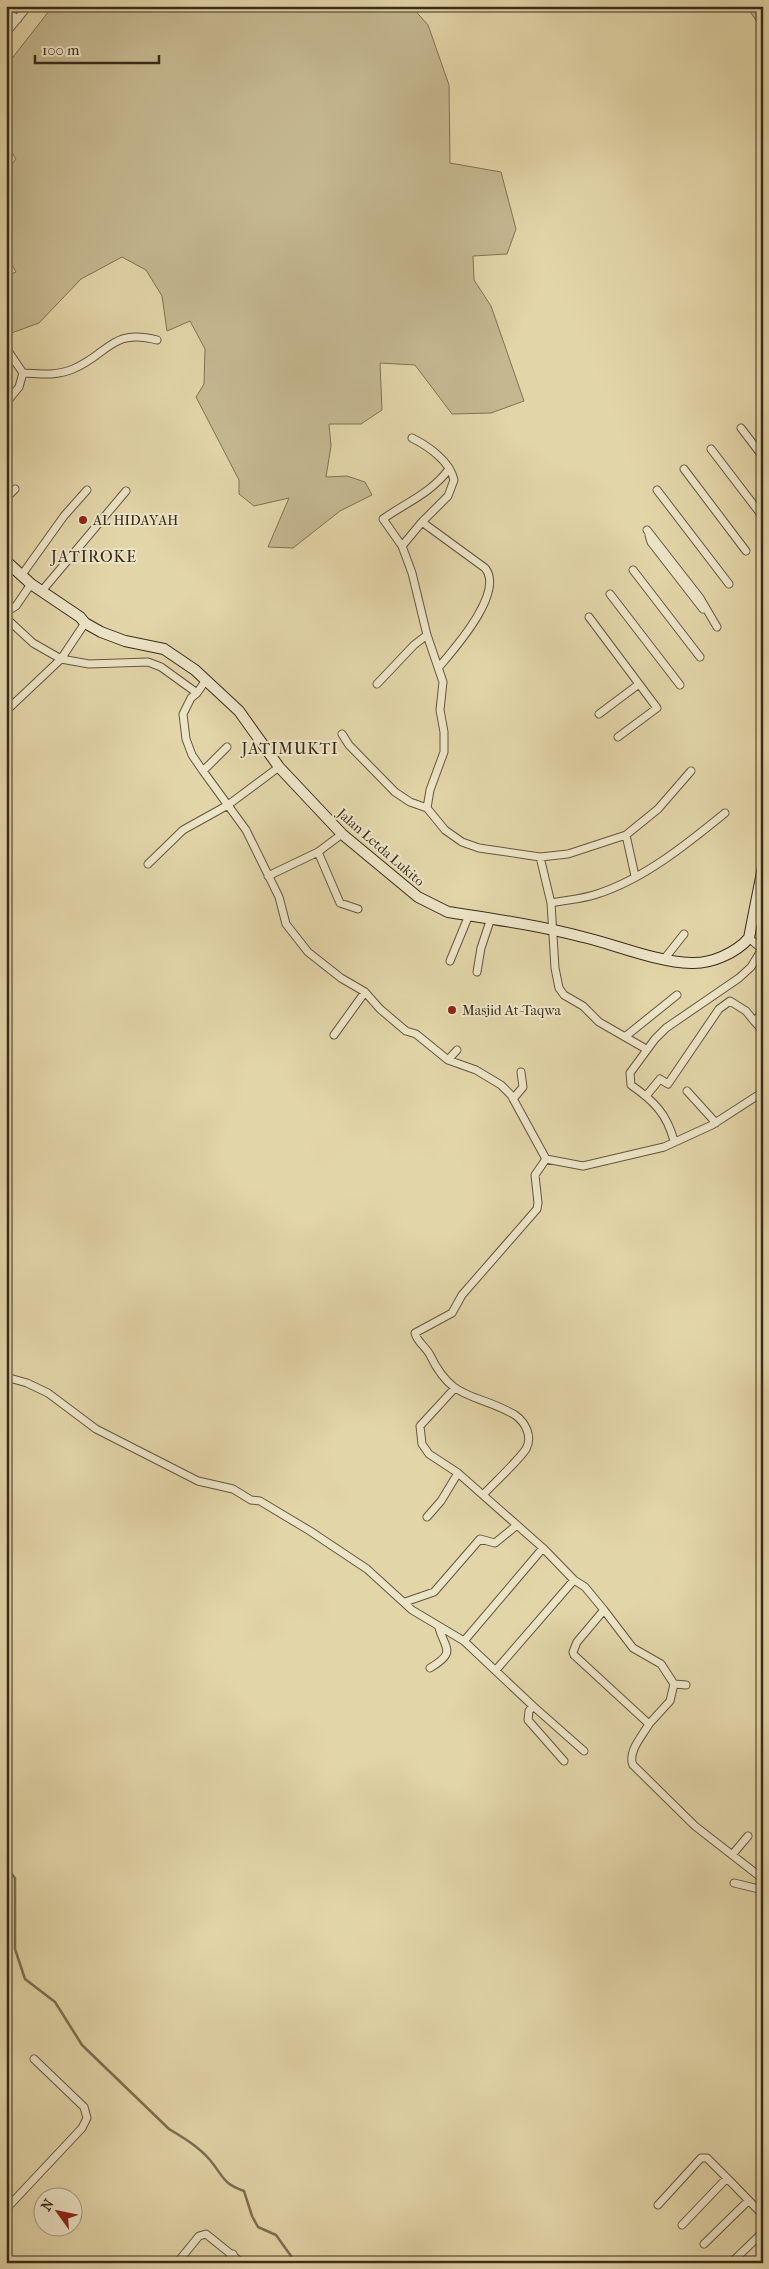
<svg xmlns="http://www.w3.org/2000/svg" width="769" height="2269" font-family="'IM FELL French Canon',serif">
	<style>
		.green { fill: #c5b890; stroke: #7f7255 }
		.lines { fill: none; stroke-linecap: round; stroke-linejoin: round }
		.stream { stroke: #7c6f52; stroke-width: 2.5 }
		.street-casing { stroke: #63563e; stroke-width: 9 }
		.secondary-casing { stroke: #392c1a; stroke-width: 12 }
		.street { stroke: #ece4c6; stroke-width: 7 }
		.secondary { stroke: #ece4c6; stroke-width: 10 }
		.poi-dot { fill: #8f2418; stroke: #ece4c6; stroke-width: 2 }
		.labels { text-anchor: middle; stroke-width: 4; stroke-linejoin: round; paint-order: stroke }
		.poi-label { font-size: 14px; fill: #392c1a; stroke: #ece4c6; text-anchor: start }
		.street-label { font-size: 14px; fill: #392c1a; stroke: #ece4c6 }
		.quarter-label { font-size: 16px; letter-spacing: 1px; fill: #392c1a; stroke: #ece4c6 }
	</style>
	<rect width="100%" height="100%" fill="#e2d5a8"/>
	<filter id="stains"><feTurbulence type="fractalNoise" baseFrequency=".004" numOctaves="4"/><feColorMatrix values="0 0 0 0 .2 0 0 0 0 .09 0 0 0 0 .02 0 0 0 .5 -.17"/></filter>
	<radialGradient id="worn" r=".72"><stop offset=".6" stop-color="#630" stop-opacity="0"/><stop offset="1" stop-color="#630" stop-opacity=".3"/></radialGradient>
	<!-- green -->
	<path class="green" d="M53,6H411L428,25L449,85L450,163L501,172L516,229L507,254L473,256L474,280L491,306L524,401L491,413L452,414L415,365L380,363L382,410L361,424H329L331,446L326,477L347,476L365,482L372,495L340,511L293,548L268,547L289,498L254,506L239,494V480L196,397L204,384L205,349L190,321L167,331L162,296L146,270L122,257L81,279L39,323L6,335V276L16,272L6,254V171L16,159L6,144V66Z
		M750,6H763V30L748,9Z"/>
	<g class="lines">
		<!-- stream -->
		<path class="stream" d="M6,1867L15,1878V1949L25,1979L55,2002L82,2045L169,2129C184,2138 199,2147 210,2160C224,2177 222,2183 244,2191L252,2216L258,2227L276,2235L296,2263"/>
		<!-- street casing -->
		<g class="street-casing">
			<path id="street" d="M6,12L18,19
				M6,33L28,6
				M6,348L23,373
				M6,403L19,387L23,373C40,374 57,376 73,369C109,354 111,328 157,340
				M741,428L763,457
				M711,449L763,517
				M684,469L746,551
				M657,490L729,584
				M6,498L15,489
				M422,522L485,568C505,592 455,648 439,667
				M647,530L700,598L717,627
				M649,535L651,542L703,609
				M402,546L422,522L448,496L454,480C450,461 428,446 412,438
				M633,570L700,657
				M21,576L64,516L87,490
				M41,592L126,491
				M610,594L680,685
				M6,612L16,606L31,584
				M763,615V618
				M589,617L657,708L618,737
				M6,618L33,643L61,659L89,664L148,662L161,667L197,693L191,698L183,714L186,739L192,755L203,771L246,830L279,897L286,924L308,952L341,978L365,992L380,1009L406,1031L416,1034L448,1060L476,1070L501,1085L511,1095L546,1159L583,1166L664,1147L712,1125L763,1092
				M377,684L414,645L427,635
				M197,693L206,680
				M6,711L61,659L85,623
				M599,714L639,684
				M342,734L349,745L395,792L410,802L427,808L445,830L462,842L479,848L540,857L568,854L626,835L658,809L691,771
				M203,771L227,747
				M427,808L430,790L444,752V732L440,710L443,682L427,635L412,573L402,546L383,519C407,502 430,494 449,469
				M626,835L635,876
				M318,852L340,903L358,909
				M540,857L551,903L555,968L559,988L564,995L583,1006L599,1022L646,1049
				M148,864L183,830L228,805L279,767
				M268,876L318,852L342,834
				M551,903C566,900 583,899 597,894C644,879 687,844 725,813
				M749,938L763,950
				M665,958L684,934
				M450,961L469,915
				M477,972L481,948L491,918
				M763,1013L754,1021L763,1031
				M334,1035L365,992
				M626,1036L677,995
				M448,1060L457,1050
				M687,1091L716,1123
				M646,1096L660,1079L668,1084L719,1009L730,1001L746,1011L754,1021
				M513,1099L523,1087L521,1072
				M674,1141C667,1114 654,1101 631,1085L630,1073L655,1039L666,1028L739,978L751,967L762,949
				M6,1377L27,1383L48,1393L96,1429L198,1481L233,1489L251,1500L260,1501L310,1531L367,1569L412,1610L464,1641L533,1706L584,1751
				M454,1389L420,1426L422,1444L429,1454L458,1473L543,1548L574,1580L585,1587L604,1610L577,1642L573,1652L574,1655L649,1724C643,1735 627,1752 633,1765L695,1826L763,1879
				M483,1495C493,1484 519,1460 526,1449C533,1436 525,1422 515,1415C476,1392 453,1403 430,1355C426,1347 417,1342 415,1333L452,1313L462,1295L537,1209L538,1203L535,1175L546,1159
				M427,1517L441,1501L458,1473
				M405,1602L434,1592L480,1539L495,1543L517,1525
				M604,1610L633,1648L661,1664L674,1684L670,1701L649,1724
				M464,1641L543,1548
				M430,1668C457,1652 445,1649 439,1628
				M496,1670L574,1580
				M674,1684L686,1685
				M533,1706L529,1711L528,1720L564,1761
				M732,1855L748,1836
				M734,1883L763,1890
				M658,2205L701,2158H707L727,2178
				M6,2209L82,2128L87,2118L84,2107L34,2059
				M682,2225L727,2178L763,2215
				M704,2244L748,2201
				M177,2263L199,2236L206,2234L242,2263
				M226,2263L233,2254
				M731,2263L763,2232"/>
		</g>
		<!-- secondary casing -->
		<g class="secondary-casing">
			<path id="secondary" d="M6,561L31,584L80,617L85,623L101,632L125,641L164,649L195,670L239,711L279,767L342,834L418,897L448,912C493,919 538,925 583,937C617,945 657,962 691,963C711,964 736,953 749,938L763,867"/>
		</g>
		<!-- street -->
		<use href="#street" class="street"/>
		<!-- secondary -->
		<use href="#secondary" class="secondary"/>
	</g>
	<!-- markers -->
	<g class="poi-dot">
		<circle cx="83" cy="520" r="5"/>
		<circle cx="452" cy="1010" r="5"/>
	</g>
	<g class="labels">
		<!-- poi labels -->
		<g class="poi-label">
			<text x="93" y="525">AL HIDAYAH</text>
			<text x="462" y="1015">Masjid At-Taqwa</text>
		</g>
		<!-- street labels -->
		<g class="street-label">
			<text transform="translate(381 847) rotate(41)" y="5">Jalan Letda Lukito</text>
		</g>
		<!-- quarter labels -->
		<g class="quarter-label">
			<text x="94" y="562">JATIROKE</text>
			<text x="290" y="754">JATIMUKTI</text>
		</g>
	</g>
	<!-- margin -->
	<rect width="769" height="2269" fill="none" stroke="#e2d5a8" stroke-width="25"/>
	<rect x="8" y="8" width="754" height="2254" fill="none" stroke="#392c1a" stroke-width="2.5"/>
	<rect x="12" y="12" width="744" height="2244" fill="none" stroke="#392c1a"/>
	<!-- north arrow -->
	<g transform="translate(58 2212) rotate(303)"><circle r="24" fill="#ece4c6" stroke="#a49a81"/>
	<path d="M0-4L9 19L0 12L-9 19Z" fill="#8f2418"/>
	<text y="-8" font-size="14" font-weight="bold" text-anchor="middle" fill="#392c1a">N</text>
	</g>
	<!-- scale -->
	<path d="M35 55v8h124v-8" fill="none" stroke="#392c1a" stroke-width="2.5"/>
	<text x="42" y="55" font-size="15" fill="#392c1a" stroke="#ece4c6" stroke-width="4" paint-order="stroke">100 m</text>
	<rect width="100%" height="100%" filter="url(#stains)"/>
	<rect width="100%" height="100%" fill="url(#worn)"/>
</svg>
